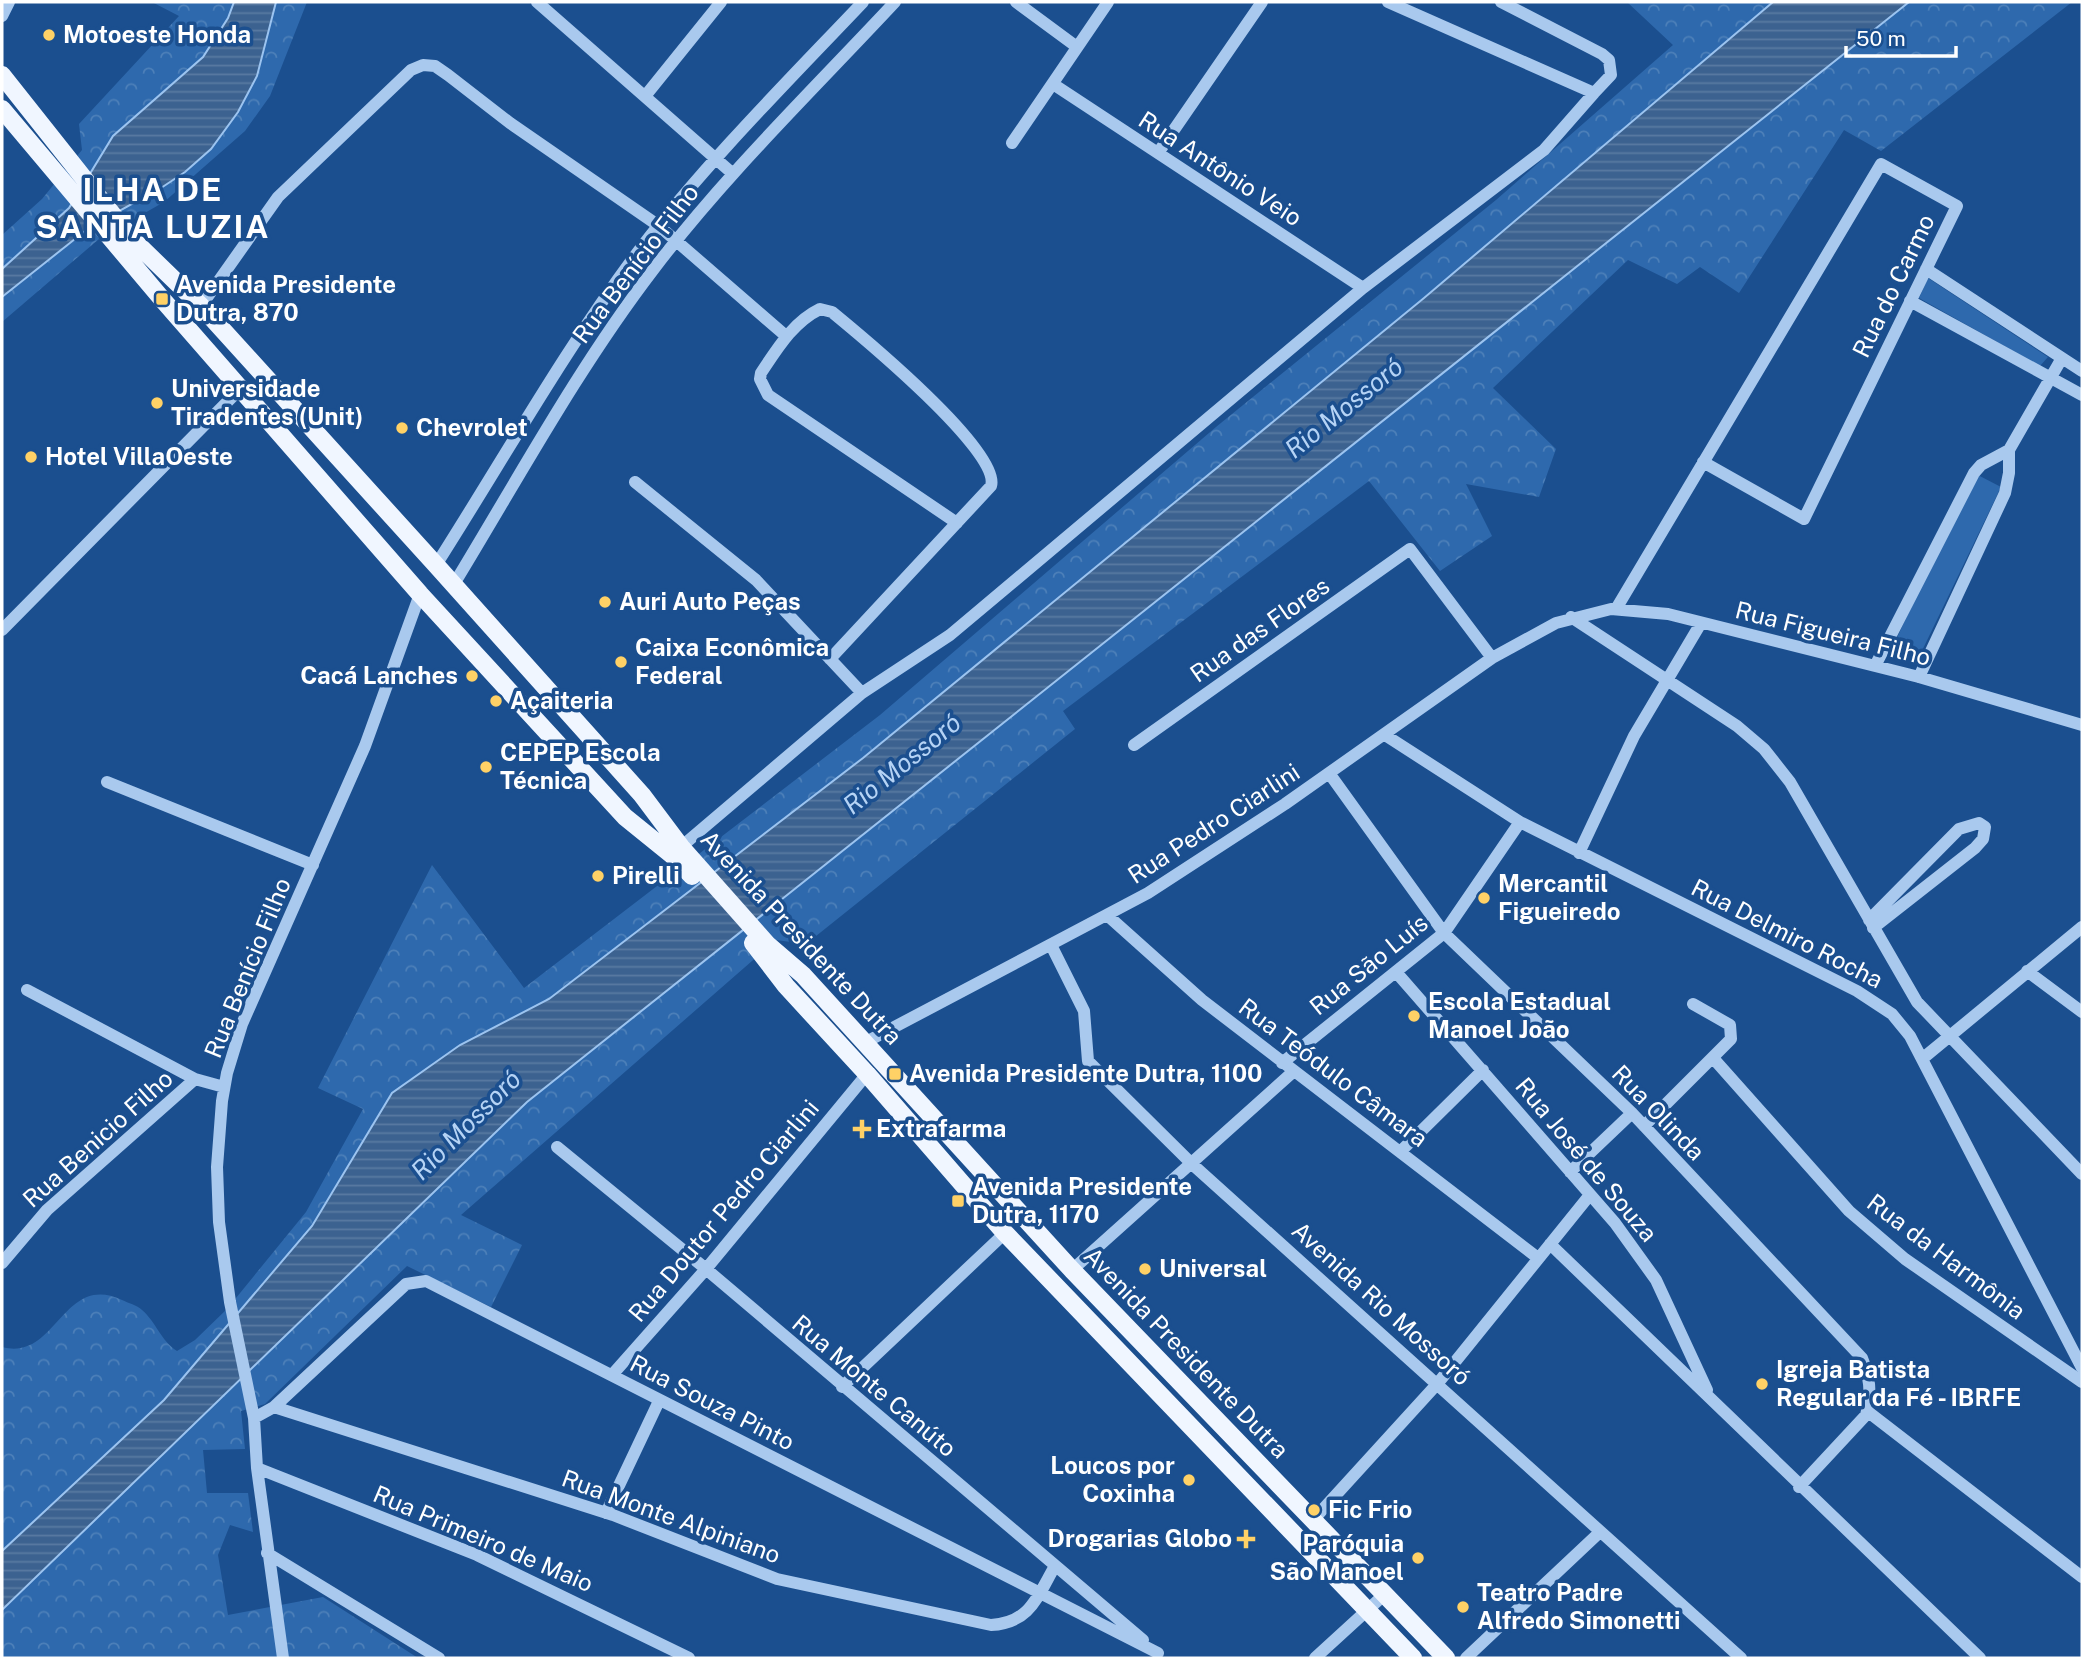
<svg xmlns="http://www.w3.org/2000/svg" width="2084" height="1660" font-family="'Public Sans',sans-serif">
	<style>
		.forest { fill: url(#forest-crowns) }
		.park { fill: #2e69ad }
		.water { fill: url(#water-rules); stroke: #9cc4f0; stroke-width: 2 }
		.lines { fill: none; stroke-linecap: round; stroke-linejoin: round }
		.minor { stroke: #a9c9ee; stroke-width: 12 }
		.major { stroke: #f0f6ff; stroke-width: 18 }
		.poi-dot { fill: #ffd166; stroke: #1b4f8f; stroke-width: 2.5 }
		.labels { text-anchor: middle; stroke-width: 7; stroke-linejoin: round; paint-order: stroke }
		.poi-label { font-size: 24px; font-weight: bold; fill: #fff; stroke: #1b4f8f; text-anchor: start }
		.street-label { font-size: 24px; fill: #fff; stroke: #1b4f8f }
		.water-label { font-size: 26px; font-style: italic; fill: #b5d3f5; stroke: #1b4f8f }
		.district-label { font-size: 32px; font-weight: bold; letter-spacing: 2px; fill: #fff; stroke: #1b4f8f }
	</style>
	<defs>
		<pattern id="forest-crowns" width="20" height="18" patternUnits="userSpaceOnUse" patternTransform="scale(1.75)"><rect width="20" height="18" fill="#2e69ad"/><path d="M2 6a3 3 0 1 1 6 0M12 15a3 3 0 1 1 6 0" fill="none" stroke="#4d80b9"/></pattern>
		<pattern id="water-rules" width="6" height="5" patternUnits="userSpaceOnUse" patternTransform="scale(1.75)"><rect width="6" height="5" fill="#3c6290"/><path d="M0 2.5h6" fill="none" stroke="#597aa1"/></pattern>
	</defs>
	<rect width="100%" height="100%" fill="#1b4f8f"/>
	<!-- forest -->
	<path class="forest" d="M152,2H234L228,18L203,57L113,136L69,208L2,269V235L42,199L82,150L79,124L179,16Z
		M276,2H307L270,96L245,131L164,202L99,239L2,322V297L45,259L124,206L265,38Z
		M1627,2H1773L1424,298L863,758L549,999L460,1045L392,1093L312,1226L164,1400L2,1551V1347C57,1362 62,1272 122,1300C128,1303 137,1305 142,1310C156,1322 161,1341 177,1351L195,1340L227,1309L306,1212L363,1109L318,1088L432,865L524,988L880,715L1216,427L1496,200L1673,45Z
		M1909,2H2072L1881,151L1844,130L1739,293L1700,267L1677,284L1628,260L1493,388L1556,449L1539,497L1466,484L1492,536L1440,571L1369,481L1063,711L1075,729L806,944L776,940L461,1215L522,1245L491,1307L407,1266L265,1404L241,1411L245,1449L203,1450L207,1493H248L253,1532L230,1525L218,1555L228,1615L323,1597L418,1658H2V1610L527,1102Z"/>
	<!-- park -->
	<path class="park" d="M1928,278L2048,357L2040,366L1919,298Z
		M1974,473L2001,487L1919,657L1893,646Z"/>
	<!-- water -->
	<path class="water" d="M234,2H276L257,76L238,112L211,149L185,172L161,188L90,227L2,297V269L69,208L113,136L203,57L228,18Z
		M1773,2H1909L527,1102L2,1610V1551L164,1400L312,1226L392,1093L460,1045L549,999L863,758L1424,298Z"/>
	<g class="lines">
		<!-- minor -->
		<path class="minor" d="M537,2L732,173
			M1016,2L1077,47
			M1388,2L1594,93L1611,75L1609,60L1602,54L1501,2
			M2,16L9,2
			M1053,84L1363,288
			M646,95L721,2
			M1012,143L1108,2
			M1158,153L1262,2
			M1926,269L2082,371
			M1910,301L2082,395
			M201,306L278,197L411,70L423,65L435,66L448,75L510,123L659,226L786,336
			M635,482L756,580L862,693
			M436,565C503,460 565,349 640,249C708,161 787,82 863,2
			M454,584C518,479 578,368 653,270C726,174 813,90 895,2
			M1616,609L1881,164L1957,206L1804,519L1703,462
			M1571,617L1737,726L1764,749L1790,782L1917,1002L2082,1174
			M2,630L240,389
			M830,659L991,486C1002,452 860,335 832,312L820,309C793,322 777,349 761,373L760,379L768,395L957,523
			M1875,666L1974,473L1981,465L2009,450
			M1919,677L2005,493L2009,473V450L2062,358
			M1385,735L1520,822L1857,991L1892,1014L1910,1036L2082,1368
			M1134,745L1410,549L1492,658
			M1329,773L1444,933L1632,1113L1862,1358C1870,1377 1872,1396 1866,1415L1799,1487
			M107,782L313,865
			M675,852L862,693L950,635L1363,288L1544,150L1594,93
			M1579,853L1634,736L1701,623
			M1107,915L1202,1000L1538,1258
			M1869,920L1959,829L1979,823L1985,827L1983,839L1975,848L1873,928
			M1051,945L1084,1011L1088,1061L1192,1164L1741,1658
			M2027,971L2082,1012
			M1396,972L1615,1223L1656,1280L1707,1390
			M27,990L195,1079
			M866,1042L1148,893L1285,804L1492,658L1556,623L1611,609L1668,614L1919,677L2082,725
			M1713,1058L1849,1211L1905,1259L2082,1382
			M1922,1059L2082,927
			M1282,1063L1444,933L1520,822
			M1644,1126L1731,1039L1730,1025L1693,1004
			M557,1147L706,1269L1143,1640
			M1401,1151L1483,1070
			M1570,1172L1632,1113
			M1550,1244L1980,1658
			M2,1263L47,1210L195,1079L224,1087
			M1072,1270L1294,1071
			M612,1375L706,1269L867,1074
			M842,1387L1005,1233
			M274,1407L406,1284L426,1281L1158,1653
			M1867,1411L2082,1577
			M254,1418L274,1407L613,1515L777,1579L991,1625C1030,1623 1037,1597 1055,1566
			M257,1468L477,1555L689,1658
			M606,1513L659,1401
			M1314,1519L1438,1383L1589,1196
			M267,1553L439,1658
			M283,1658L257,1468L254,1418L230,1302L219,1222L217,1167L222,1101L227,1073L242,1024L365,746L420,594
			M1315,1658L1385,1594
			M1466,1658L1600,1532"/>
		<!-- major -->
		<path class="major" d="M2,75L132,239L201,306L436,565L642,795L681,847L767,944L803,975L1072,1270L1446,1658
			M2,109L162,299L420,594L625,817L672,855L692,876
			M753,943L786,986L867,1074L1005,1233L1413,1658"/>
	</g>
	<!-- markers -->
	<g class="poi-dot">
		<circle cx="49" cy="35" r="7"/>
		<rect x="155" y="292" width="14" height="14" rx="3.5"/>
		<circle cx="157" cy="403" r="7"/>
		<circle cx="402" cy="428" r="7"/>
		<circle cx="31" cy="457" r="7"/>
		<circle cx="605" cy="602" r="7"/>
		<circle cx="621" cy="662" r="7"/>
		<circle cx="472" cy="676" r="7"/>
		<circle cx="496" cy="701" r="7"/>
		<circle cx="486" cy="767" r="7"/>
		<circle cx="598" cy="876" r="7"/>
		<circle cx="1484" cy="898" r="7"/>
		<circle cx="1414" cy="1016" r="7"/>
		<rect x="888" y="1067" width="14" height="14" rx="3.5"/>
		<path d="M858.5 1118.5h7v7h7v7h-7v7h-7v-7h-7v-7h7z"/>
		<rect x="951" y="1194" width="14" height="14" rx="3.5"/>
		<circle cx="1145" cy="1269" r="7"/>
		<circle cx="1762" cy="1384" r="7"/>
		<circle cx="1189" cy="1480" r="7"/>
		<circle cx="1314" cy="1510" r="7"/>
		<path d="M1242.5 1528.5h7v7h7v7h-7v7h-7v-7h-7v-7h7z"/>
		<circle cx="1418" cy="1558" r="7"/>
		<circle cx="1463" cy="1607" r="7"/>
	</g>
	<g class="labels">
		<!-- poi labels -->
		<g class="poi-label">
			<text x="63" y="43">Motoeste Honda</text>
			<text x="176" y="293">Avenida Presidente<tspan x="176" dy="28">Dutra, 870</tspan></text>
			<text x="171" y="397">Universidade<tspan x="171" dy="28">Tiradentes (Unit)</tspan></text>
			<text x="416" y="436">Chevrolet</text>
			<text x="45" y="465">Hotel VillaOeste</text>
			<text x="619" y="610">Auri Auto Peças</text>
			<text x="635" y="656">Caixa Econômica<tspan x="635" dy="28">Federal</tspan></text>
			<text x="458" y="684" text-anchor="end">Cacá Lanches</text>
			<text x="510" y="709">Açaiteria</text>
			<text x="500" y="761">CEPEP Escola<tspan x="500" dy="28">Técnica</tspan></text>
			<text x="612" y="884">Pirelli</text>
			<text x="1498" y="892">Mercantil<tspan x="1498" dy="28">Figueiredo</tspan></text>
			<text x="1428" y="1010">Escola Estadual<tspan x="1428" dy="28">Manoel João</tspan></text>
			<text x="909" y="1082">Avenida Presidente Dutra, 1100</text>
			<text x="876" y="1137">Extrafarma</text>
			<text x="972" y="1195">Avenida Presidente<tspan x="972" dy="28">Dutra, 1170</tspan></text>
			<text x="1159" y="1277">Universal</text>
			<text x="1776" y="1378">Igreja Batista<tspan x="1776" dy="28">Regular da Fé - IBRFE</tspan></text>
			<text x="1175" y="1474" text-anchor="end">Loucos por<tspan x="1175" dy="28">Coxinha</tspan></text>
			<text x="1328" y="1518">Fic Frio</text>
			<text x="1232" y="1547" text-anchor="end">Drogarias Globo</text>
			<text x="1404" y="1552" text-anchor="end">Paróquia<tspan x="1404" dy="28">São Manoel</tspan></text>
			<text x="1477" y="1601">Teatro Padre<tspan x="1477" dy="28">Alfredo Simonetti</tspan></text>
		</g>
		<!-- street labels -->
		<g class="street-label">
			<text transform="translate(1220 169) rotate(33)" y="8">Rua Antônio Veio</text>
			<text transform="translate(636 264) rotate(-53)" y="8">Rua Benício Filho</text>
			<text transform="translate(1894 286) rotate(-64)" y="8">Rua do Carmo</text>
			<text transform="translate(1260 630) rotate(-35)" y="8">Rua das Flores</text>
			<text transform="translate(1833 634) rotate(14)" y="8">Rua Figueira Filho</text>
			<text transform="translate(1214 824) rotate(-33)" y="8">Rua Pedro Ciarlini</text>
			<text transform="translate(1787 934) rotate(27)" y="8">Rua Delmiro Rocha</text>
			<text transform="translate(801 938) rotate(47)" y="8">Avenida Presidente Dutra</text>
			<text transform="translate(1369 965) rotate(-39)" y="8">Rua São Luís</text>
			<text transform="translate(248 968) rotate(-68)" y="8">Rua Benício Filho</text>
			<text transform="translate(1333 1073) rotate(37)" y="8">Rua Teódulo Câmara</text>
			<text transform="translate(1658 1113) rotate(46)" y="8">Rua Olinda</text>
			<text transform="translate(98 1139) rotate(-42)" y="8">Rua Benicio Filho</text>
			<text transform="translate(1586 1160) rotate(50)" y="8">Rua José de Souza</text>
			<text transform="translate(724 1211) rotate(-50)" y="8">Rua Doutor Pedro Ciarlini</text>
			<text transform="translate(1946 1257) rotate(37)" y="8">Rua da Harmônia</text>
			<text transform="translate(1381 1304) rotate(42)" y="8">Avenida Rio Mossoró</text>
			<text transform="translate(1186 1353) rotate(46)" y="8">Avenida Presidente Dutra</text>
			<text transform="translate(874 1386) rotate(40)" y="8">Rua Monte Canúto</text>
			<text transform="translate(712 1403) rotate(27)" y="8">Rua Souza Pinto</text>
			<text transform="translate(671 1517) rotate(20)" y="8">Rua Monte Alpiniano</text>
			<text transform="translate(483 1539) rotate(23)" y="8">Rua Primeiro de Maio</text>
		</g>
		<!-- water labels -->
		<g class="water-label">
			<text transform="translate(1344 408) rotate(-39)" y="9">Rio Mossoró</text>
			<text transform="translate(902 764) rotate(-39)" y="9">Rio Mossoró</text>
			<text transform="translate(466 1125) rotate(-45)" y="9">Rio Mossoró</text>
		</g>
		<!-- district labels -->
		<g class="district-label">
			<text x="153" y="201">ILHA DE<tspan x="153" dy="37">SANTA LUZIA</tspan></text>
		</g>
	</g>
	<!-- border -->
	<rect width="2084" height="1660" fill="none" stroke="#ffffff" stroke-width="7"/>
	<!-- scale -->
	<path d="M1846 46v10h110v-10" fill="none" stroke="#ffffff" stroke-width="3.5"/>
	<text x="1856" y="46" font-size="21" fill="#ffffff" stroke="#1b4f8f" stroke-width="5" paint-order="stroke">50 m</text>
</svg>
